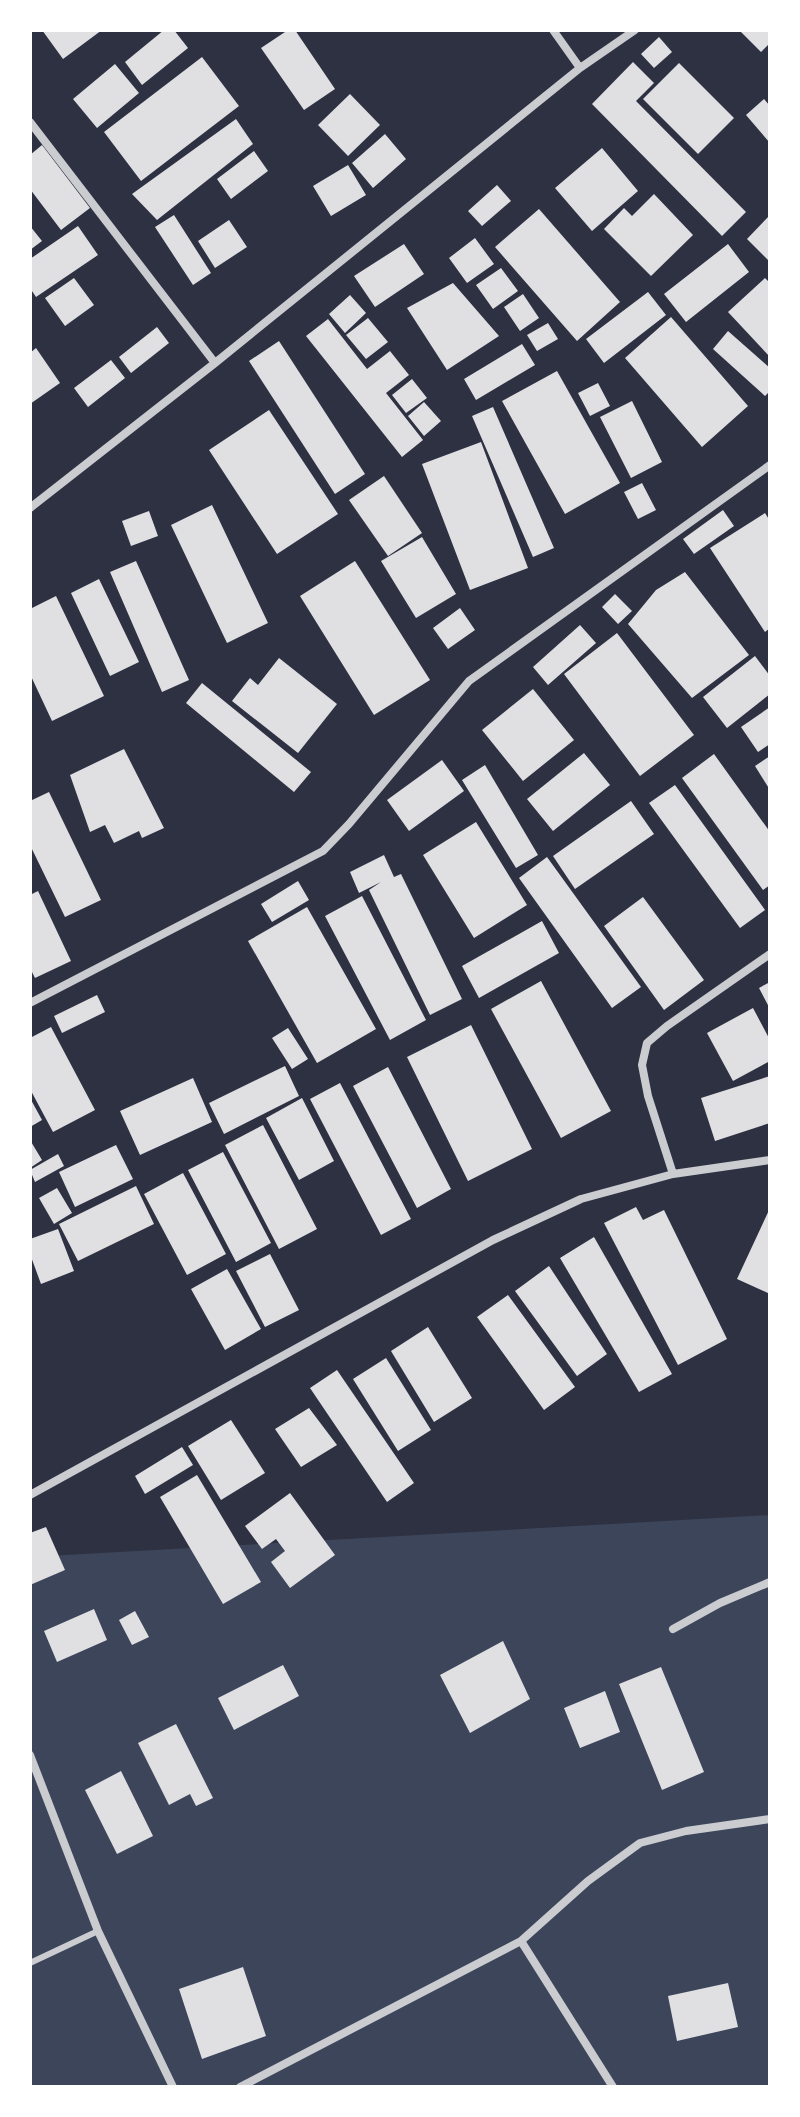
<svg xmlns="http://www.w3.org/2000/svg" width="800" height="2117" font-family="'Varela Round',sans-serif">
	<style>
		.green { fill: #3c4559 }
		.building { fill: #e0e0e3 }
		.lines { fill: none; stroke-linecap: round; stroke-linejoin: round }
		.service { stroke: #caccd0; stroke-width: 6 }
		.minor { stroke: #caccd0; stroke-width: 8 }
	</style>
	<rect width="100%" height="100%" fill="#2d3142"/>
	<!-- green -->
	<path class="green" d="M770,1515V2087H30V1557Z"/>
	<!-- building -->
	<path class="building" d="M42,30H102L63,59Z
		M164,30H174L188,48L142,85L125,62Z
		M288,30H295L335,89L304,110L261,48Z
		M739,30H770V43L761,52Z
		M659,37L672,52L654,68L641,54Z
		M202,57L239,106L141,181L104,132Z
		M633,62L654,83L636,101L746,212L722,236L592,104Z
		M679,63L734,118L698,154L643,99Z
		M115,64L139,93L97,128L73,99Z
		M350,94L380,125L348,156L318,125Z
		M764,99L770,106V143L746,115Z
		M236,119L253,144L157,220L132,194Z
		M385,134L406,159L373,188L352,163Z
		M42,145L90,208L61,230L30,189V155Z
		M602,148L638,191L592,231L555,188Z
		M254,151L268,171L231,199L217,179Z
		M348,165L366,195L331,216L313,186Z
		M497,185L511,201L482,226L468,211Z
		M654,194L693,235L651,276L604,229L624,208L632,216Z
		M539,209L620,302L577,341L495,247Z
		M174,215L211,273L193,285L155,227Z
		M770,215V262L747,239Z
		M229,220L247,247L215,268L198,241Z
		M30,226L42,241L30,250Z
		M78,226L98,255L36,297L30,288V259Z
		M475,238L494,264L467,283L449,258Z
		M404,244L424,274L375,307L354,276Z
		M728,244L749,272L686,322L664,294Z
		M501,268L518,291L493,309L476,285Z
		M74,278L94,305L65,326L45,298Z
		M765,278L770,283V357L728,312Z
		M453,283L499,336L447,370L407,308Z
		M648,292L666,315L604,363L586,339Z
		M523,294L539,318L520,331L504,307Z
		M350,295L366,313L345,333L329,314Z
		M671,317L748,406L702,447L625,358Z
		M368,318L388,342L366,359L346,335Z
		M328,319L367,369L390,351L409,375L386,393L423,440L402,457L306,336Z
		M548,323L558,339L537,351L527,335Z
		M157,327L169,343L131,373L119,357Z
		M728,331L770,368V391L765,396L713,349Z
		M279,341L365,474L335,494L249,361Z
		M522,344L535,365L476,400L464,379Z
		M36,348L60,383L30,404V353Z
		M111,360L125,378L88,407L74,388Z
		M557,371L620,483L565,514L502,401Z
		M412,379L427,398L406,413L392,395Z
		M598,383L610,406L590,416L578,393Z
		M632,401L662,462L631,478L600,417Z
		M424,402L441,421L424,436L408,416Z
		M493,407L554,548L533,557L472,416Z
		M269,410L338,514L277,554L209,450Z
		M481,442L528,568L470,590L422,464Z
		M384,476L422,533L388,556L349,500Z
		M642,483L656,510L638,519L624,492Z
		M212,505L268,623L227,643L171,525Z
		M723,510L734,526L694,554L683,539Z
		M149,511L158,536L131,546L122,521Z
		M765,513L770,521V628L765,632L710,548Z
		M422,537L456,594L416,618L381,561Z
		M136,561L189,680L162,692L110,572Z
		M355,561L430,680L374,715L300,596Z
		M685,572L749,655L692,698L628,624L656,590Z
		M99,579L139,662L110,676L71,593Z
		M615,594L632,611L618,624L602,607Z
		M56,596L104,696L52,721L30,674V609Z
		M460,608L475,630L448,649L433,628Z
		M580,625L596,643L548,685L533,667Z
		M617,633L694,735L640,776L564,674Z
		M755,656L770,676V694L727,728L703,697Z
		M279,658L337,704L298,753L232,701L250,678L258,685Z
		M202,683L311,772L294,792L186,703Z
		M533,689L574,740L523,781L482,730Z
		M770,707V744L758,752L741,727Z
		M124,749L164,828L142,838L139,831L114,843L105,825L90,832L70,775Z
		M584,753L610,785L553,831L527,799Z
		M714,754L770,832V885L763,890L682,778Z
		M770,756V790L755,766Z
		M442,760L464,791L409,831L387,800Z
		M485,765L538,855L516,868L462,780Z
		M675,785L765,910L740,928L649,803Z
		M49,792L101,900L65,917L30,845V801Z
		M631,801L654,834L575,889L553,856Z
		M476,822L527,905L474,938L423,855Z
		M384,855L394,877L401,874L462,999L430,1015L369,890L381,882L359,893L350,872Z
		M547,857L641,987L612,1008L519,878Z
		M298,881L309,900L272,922L261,904Z
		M38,891L71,961L35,978L30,968V895Z
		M362,896L426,1020L390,1040L325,916Z
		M643,897L704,980L664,1010L604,926Z
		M307,907L376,1029L317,1063L248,941Z
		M542,921L559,953L479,998L462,966Z
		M541,981L611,1111L561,1138L491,1009Z
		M770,982V1009L759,988Z
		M97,995L105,1012L62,1033L54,1016Z
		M753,1008L770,1040V1061L733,1081L707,1033Z
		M471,1025L532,1149L468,1181L407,1057Z
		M51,1027L95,1110L53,1132L30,1089V1038Z
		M288,1028L308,1059L292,1069L272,1038Z
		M285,1066L299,1096L224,1134L209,1103Z
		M388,1067L451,1189L417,1208L353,1086Z
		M770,1076V1123L715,1141L701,1098Z
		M193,1078L212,1122L140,1155L120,1111Z
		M340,1083L411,1219L381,1235L310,1099Z
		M30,1098L42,1120L30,1127Z
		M302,1098L334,1161L299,1180L266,1118Z
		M263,1125L317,1229L279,1249L225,1145Z
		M30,1140L42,1160L30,1168Z
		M116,1145L133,1179L75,1207L59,1172Z
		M223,1152L271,1243L236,1262L188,1170Z
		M58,1154L64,1166L35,1182L30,1170Z
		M183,1173L226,1254L187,1275L144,1194Z
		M136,1186L154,1224L78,1261L59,1224Z
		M57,1188L72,1213L54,1224L39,1198Z
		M636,1207L643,1220L664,1210L727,1339L678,1365L604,1223Z
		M770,1208V1294L737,1279Z
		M58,1229L74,1271L41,1284L30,1254V1239Z
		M594,1237L672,1374L639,1392L560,1258Z
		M270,1254L299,1310L265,1327L236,1271Z
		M549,1266L607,1354L577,1376L515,1291Z
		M227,1269L261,1329L225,1350L191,1289Z
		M508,1295L575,1387L544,1410L477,1317Z
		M428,1327L472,1398L434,1422L391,1351Z
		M386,1358L431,1430L398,1451L353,1379Z
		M337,1370L414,1483L387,1502L310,1388Z
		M309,1408L337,1445L301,1467L275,1429Z
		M231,1420L265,1473L221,1500L188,1446Z
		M182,1447L193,1465L145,1494L135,1476Z
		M197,1475L261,1582L223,1604L160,1497Z
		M290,1493L335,1555L290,1588L271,1562L285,1551L276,1539L262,1549L245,1526Z
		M46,1527L65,1570L30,1585V1533Z
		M94,1609L107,1640L57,1662L44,1631Z
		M135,1611L149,1637L132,1645L119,1620Z
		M503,1641L530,1699L470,1733L440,1675Z
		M283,1665L299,1696L234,1730L218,1698Z
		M661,1667L704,1772L662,1790L619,1684Z
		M605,1691L620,1732L580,1748L564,1708Z
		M176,1724L213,1798L196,1806L190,1794L169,1805L138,1743Z
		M121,1771L153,1836L117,1854L85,1790Z
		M243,1967L266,2036L202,2059L179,1989Z
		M728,1983L738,2027L677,2041L668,1996Z"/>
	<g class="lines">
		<!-- service -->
		<path class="service" d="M30,1963L98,1931"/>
		<!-- minor -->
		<path class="minor" d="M553,30L580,68
			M30,122L215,363
			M30,508L215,363L580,68L635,30
			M30,1003L323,851L349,824L469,681L770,465
			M673,1174L770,1160
			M30,1495L493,1240L581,1199L673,1174L648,1096L642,1065L647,1043L667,1026L770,954
			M673,1629L720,1603L770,1582
			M30,1755L98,1931L173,2087
			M521,1941L613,2087
			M240,2087L521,1941L588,1881L640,1843L686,1831L770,1819"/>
	</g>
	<!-- border -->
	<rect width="800" height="2117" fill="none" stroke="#ffffff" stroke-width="64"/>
</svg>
